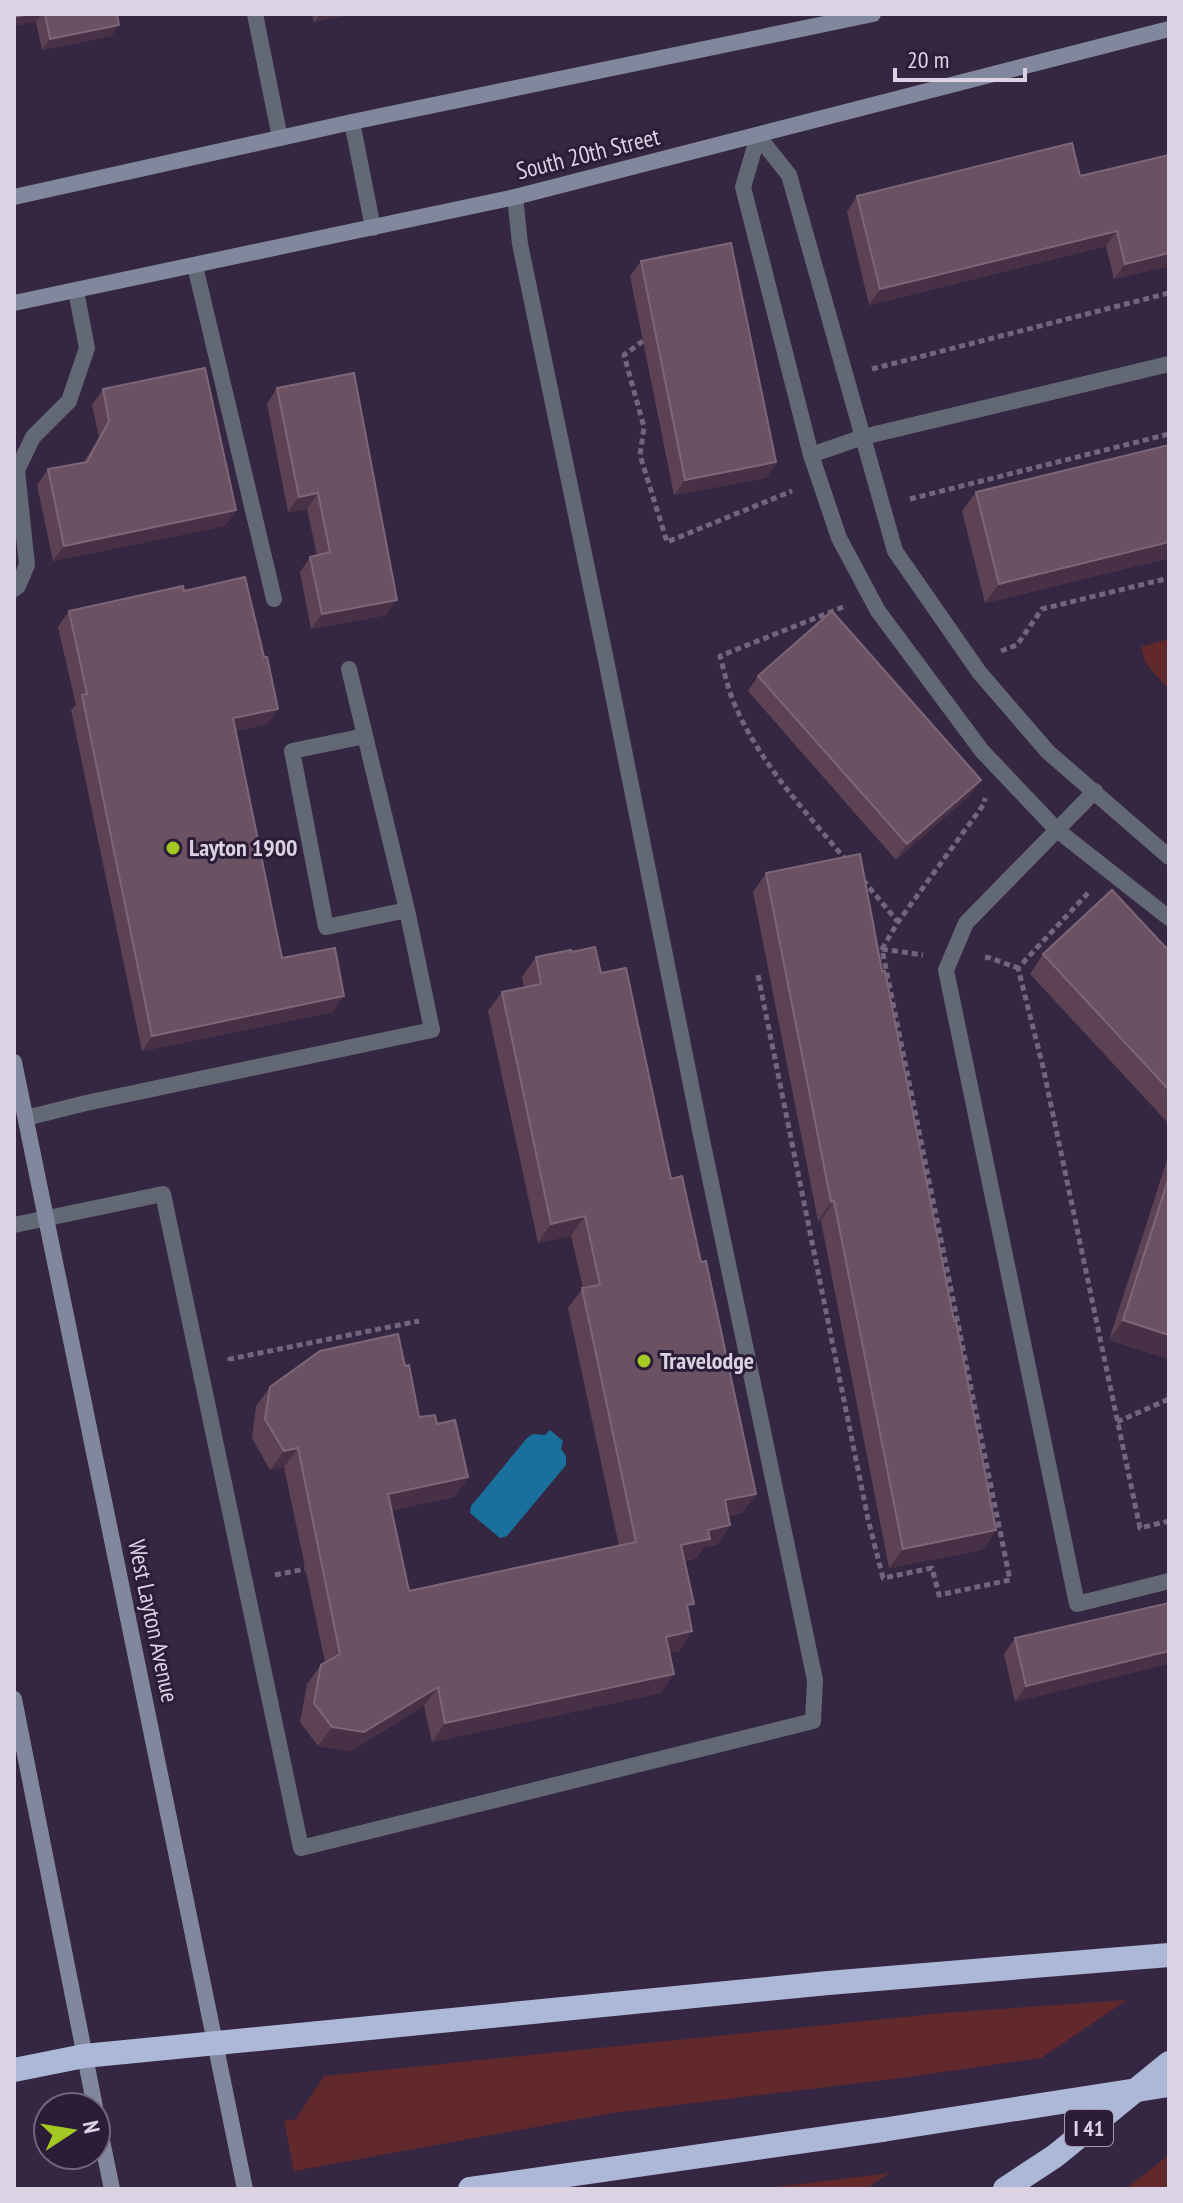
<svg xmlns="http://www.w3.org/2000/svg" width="1183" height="2203" font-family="'PT Sans Narrow',sans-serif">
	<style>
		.green { fill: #62292d }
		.water { fill: #19709c }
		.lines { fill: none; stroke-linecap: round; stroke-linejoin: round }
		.path { stroke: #72667d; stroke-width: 5; stroke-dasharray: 6 4; stroke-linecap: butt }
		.lane { stroke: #636875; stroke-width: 16 }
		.secondary { stroke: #81889d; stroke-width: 16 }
		.highway { stroke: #adb7d8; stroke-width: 24 }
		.highway-bridge { stroke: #adb7d8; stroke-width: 24 }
		.wall { fill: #5d4254 }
		.shaded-wall { fill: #483146 }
		.building { fill: #6b5263; stroke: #7c6678; stroke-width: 2 }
		.poi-dot { fill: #a4c824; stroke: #2b1d37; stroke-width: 3 }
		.labels { text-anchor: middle; stroke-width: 6; stroke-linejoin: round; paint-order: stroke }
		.shield { fill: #2b1d37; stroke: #a69cb0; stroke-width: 2 }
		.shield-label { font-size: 22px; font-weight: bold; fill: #dbd3e4 }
		.street-label { font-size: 24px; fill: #dbd3e4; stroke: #2b1d37 }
		.poi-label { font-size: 24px; font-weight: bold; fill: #dbd3e4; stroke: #2b1d37; text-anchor: start }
	</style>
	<rect width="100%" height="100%" fill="#352741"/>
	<!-- green -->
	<path class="green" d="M1169,639V690L1145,662L1141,647Z
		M1127,2000L1041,2058L901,2078L612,2113L294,2171L284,2121L296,2119L324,2076L943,2013Z
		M1169,2155V2189H1125Z
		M889,2173L866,2189H760Z"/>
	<!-- water -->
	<path class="water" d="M550,1430L563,1441L561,1449L566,1456V1465L507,1536L500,1538L470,1513L471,1506L527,1438L533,1434L545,1435Z"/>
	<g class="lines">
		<!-- path -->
		<path class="path" d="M643,341L624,355L644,427L640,455L667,542L792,491
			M872,369L1169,293
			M910,499L1169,434
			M843,607L720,656C724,670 727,685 732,698C756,759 804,810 846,860
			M1001,651L1017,645L1042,609L1169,578
			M863,880L898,922
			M1088,893L1018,968L1043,1067L1140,1528L1169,1521
			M882,949L923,955
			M985,957L990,958L1018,968
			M758,975L868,1519L883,1578L932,1568L939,1595L1010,1580L882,949L898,922L984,804L985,798
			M230,1361V1359L419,1321
			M1117,1422L1169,1399
			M275,1575L305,1569"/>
		<!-- lane -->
		<path class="lane" d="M255,14L280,138
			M352,122L373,228
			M758,136L743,187L811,455L839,538L878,611L982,751L1057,830L1169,918
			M758,136L789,175L895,551L979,672L1048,752L1169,857
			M195,266L274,599
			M811,455L863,437L1169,364
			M14,589L18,586L27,565L17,470L33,437L69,401L87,348L76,291
			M365,736L292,751L326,927L407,910
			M1095,791L966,923L946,970L1077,1604L1169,1581
			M26,1118L86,1103L432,1030L407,910L349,669
			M14,1225L163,1194L301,1848L813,1721L815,1680L701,1135L605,655L520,244L515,197"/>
		<!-- secondary -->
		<path class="secondary" d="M14,197L352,122L873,14
			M14,303L515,197L1169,29
			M14,1062L245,2189
			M14,1699L95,2107
			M96,2112L112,2189"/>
		<!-- highway -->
		<path class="highway" d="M14,2070L84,2056L828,1983L1169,1955
			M470,2189L882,2130
			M1005,2189L1055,2156L1169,2063"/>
		<!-- highway-bridge -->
		<path class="highway-bridge" d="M882,2130L1169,2085"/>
	</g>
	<!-- wall -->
	<path class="wall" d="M14,14H117L119,25L111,36L42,50L36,22Z
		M312,14H352L314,22Z
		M1169,155V266L1114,279L1106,246L869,305L847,212L857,196L1080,176Z
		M641,261L776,462L766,478L674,495L630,276Z
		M277,388L386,615L311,629L300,572L310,557L317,555L307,509L288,512L267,404Z
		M103,389L236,510L225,526L53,561L37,485L48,469L84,462L99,437L92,405Z
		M1169,445V558L985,603L962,511L976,492Z
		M184,591L264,657L278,709L267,724L235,731L282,958L333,1012L142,1051L71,710L76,705L58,627L69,611Z
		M758,676L981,780L970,795L896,860L748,691Z
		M766,873L882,971L996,1530L982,1550L889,1568L821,1221H818L753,892Z
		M1169,951V1124L1030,974L1043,954Z
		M572,952L601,973L701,1262L756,1494L742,1513L728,1516L730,1525L717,1545L704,1547L697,1558L685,1561L688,1612L692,1631L679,1651L670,1652L661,1693L432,1742L424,1706L350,1751L318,1746L300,1722L307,1684L321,1665L325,1662L284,1467L270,1470L252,1438L256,1406L270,1387L405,1366L419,1417L437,1424L468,1477L454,1497L391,1510L409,1591L619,1546L568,1308L583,1288L571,1236L538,1243L488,1011L502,992L524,987L522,977L536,957Z
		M1169,1154V1359L1109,1340Z
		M1169,1603L1015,1702L1004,1654L1015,1638Z"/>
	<!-- shaded-wall -->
	<path class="shaded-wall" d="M30,14H42L36,22L14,26V17Z
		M320,14H352L314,22Z
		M119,25L111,36L42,50L50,39Z
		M1117,231L1106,246L869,305L880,289Z
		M1169,253V266L1114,279L1125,264Z
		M776,462L766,478L674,495L685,480Z
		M318,493L307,509L288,512L299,497Z
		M236,510L225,526L53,561L64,546Z
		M1169,542V558L985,603L999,584Z
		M397,600L386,615L311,629L322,614Z
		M278,709L267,724L222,734L233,718Z
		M981,780L970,795L896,860L907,844Z
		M344,996L333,1012L142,1051L152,1036Z
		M834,1201L821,1221H818L831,1202Z
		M585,1216L571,1236L538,1243L551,1224Z
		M1123,1320L1169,1335V1359L1109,1340Z
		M298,1448L284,1467L270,1470L284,1451Z
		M468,1477L454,1497L375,1514L388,1494Z
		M756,1494L742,1513L711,1520L725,1500Z
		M730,1525L717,1545L704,1547L697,1558L668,1564L681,1545L708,1530Z
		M996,1530L982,1550L889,1568L903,1549Z
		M692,1631L679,1651L653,1656L666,1637Z
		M1169,1651V1664L1015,1702L1026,1686Z
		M674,1674L661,1693L432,1742L445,1723Z
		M438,1687L424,1706L350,1751L318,1746L332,1727Z"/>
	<!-- building -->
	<path class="building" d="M14,14H30L14,17Z
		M45,14H117L119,25L50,39Z
		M1072,143L1080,176L1169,155V253L1125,264L1117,231L880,289L857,196Z
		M731,243L776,462L685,480L641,261Z
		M205,368L236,510L64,546L48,469L87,462L109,421L103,389Z
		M354,373L397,600L322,614L310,557L330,552L318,493L299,497L277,388Z
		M1169,445V542L999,584L976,492Z
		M245,577L264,657H267L278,709L233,718L282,958L335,948L344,996L152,1036L82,695L87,694L69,611L183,586L184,591Z
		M832,611L981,780L907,844L758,676Z
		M860,854L882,971H885L954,1321H956L996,1530L903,1549L834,1201L831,1202L766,873Z
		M1112,890L1169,951V1090L1043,954Z
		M595,947L601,973L626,968L671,1179L682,1176L701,1262L706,1261L756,1494L725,1500L730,1525L708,1530L710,1539L681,1545L694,1604L687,1605L692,1631L666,1637L674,1674L445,1723L438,1687L364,1732L332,1727L314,1703L321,1665L340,1654L298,1448L284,1451L265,1419L270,1387L320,1351L398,1334L405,1366L409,1365L419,1417L435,1415L437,1424L455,1420L468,1477L388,1494L409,1591L636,1542L582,1288L600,1285L585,1216L551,1224L502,992L541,984L536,957L571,950L572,952Z
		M1169,1177V1335L1123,1320Z
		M1169,1603V1651L1026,1686L1015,1638Z"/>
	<!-- markers -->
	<g class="poi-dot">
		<circle cx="173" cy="848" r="8"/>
		<circle cx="644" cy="1361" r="8"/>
	</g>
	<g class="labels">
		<!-- shield labels -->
		<rect class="shield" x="1065" y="2110" width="48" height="36" rx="6"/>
		<g class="shield-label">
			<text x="1089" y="2136">I 41</text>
		</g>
		<!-- street labels -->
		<g class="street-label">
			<text transform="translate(588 154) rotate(-14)" y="8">South 20th Street</text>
			<text transform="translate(153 1621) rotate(78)" y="8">West Layton Avenue</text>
		</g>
		<!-- poi labels -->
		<g class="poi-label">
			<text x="189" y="856">Layton 1900</text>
			<text x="660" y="1369">Travelodge</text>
		</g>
	</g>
	<!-- border -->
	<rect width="1183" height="2203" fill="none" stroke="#dbd3e4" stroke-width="32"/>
	<!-- north arrow -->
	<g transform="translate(72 2131) rotate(78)"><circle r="38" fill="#2b1d37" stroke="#71667c" stroke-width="2"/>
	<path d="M0-6L14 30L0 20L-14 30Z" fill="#a4c824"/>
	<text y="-12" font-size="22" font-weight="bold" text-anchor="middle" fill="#dbd3e4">N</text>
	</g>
	<!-- scale -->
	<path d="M895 68v12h130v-12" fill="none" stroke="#dbd3e4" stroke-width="4"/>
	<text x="907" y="68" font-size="24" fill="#dbd3e4" stroke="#2b1d37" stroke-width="6" paint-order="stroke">20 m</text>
</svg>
